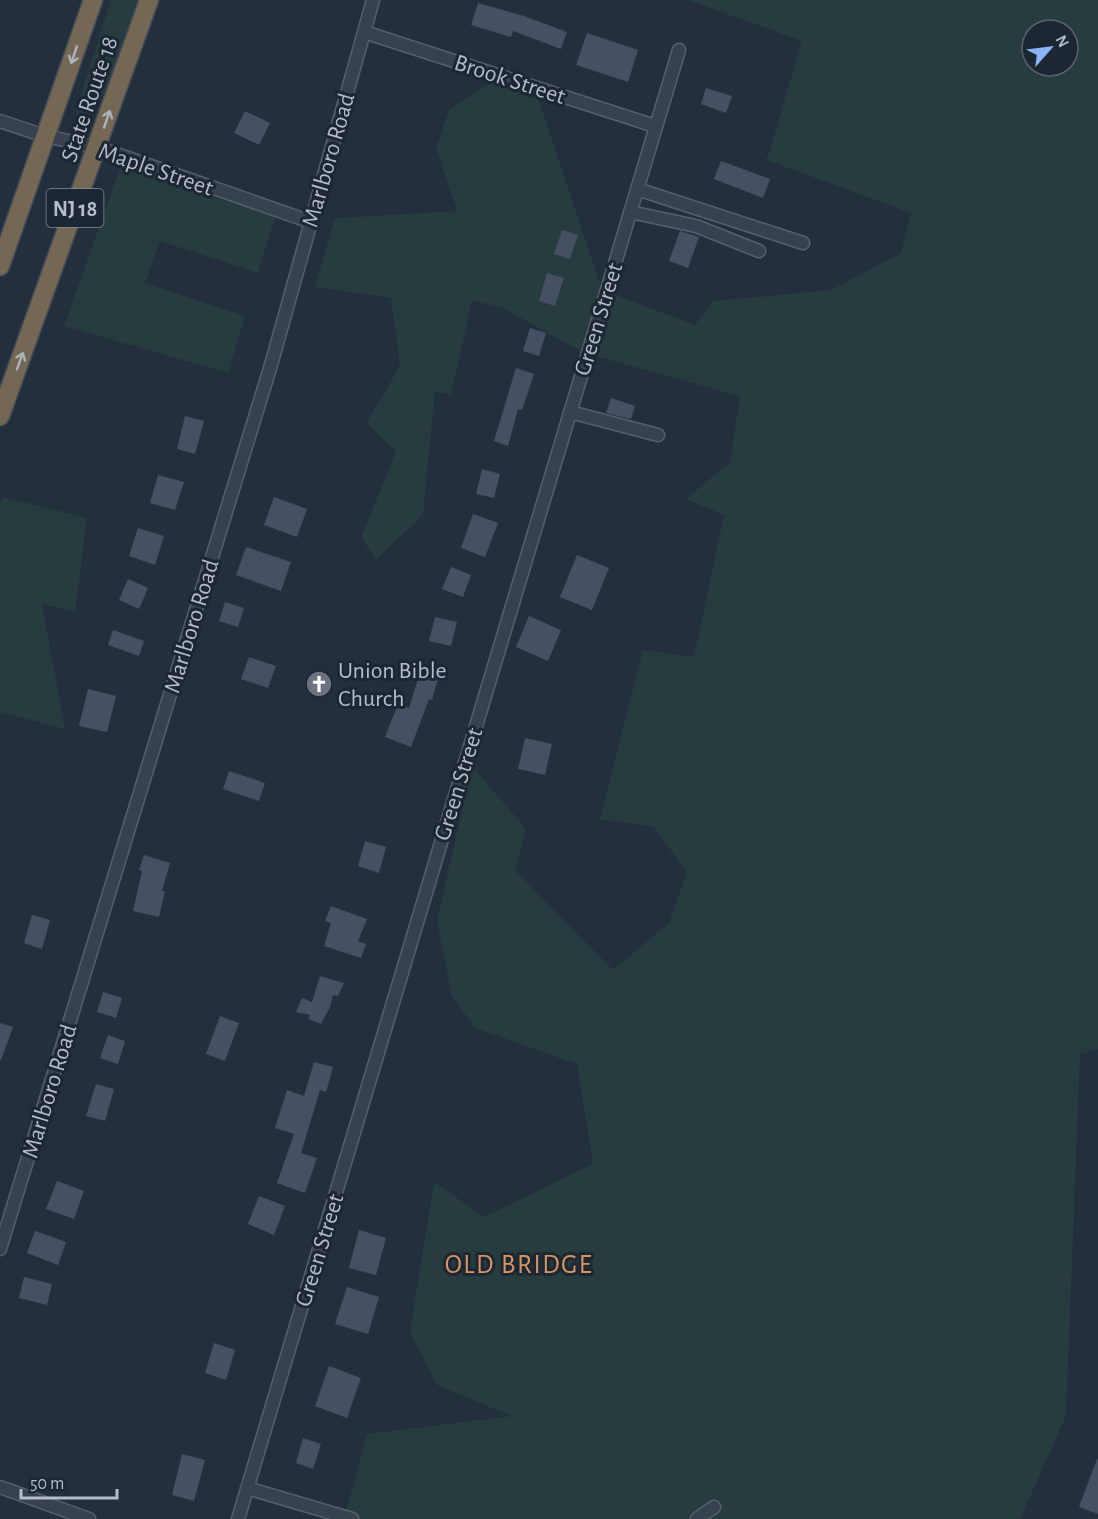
<svg xmlns="http://www.w3.org/2000/svg" width="1098" height="1519" font-family="'Alegreya Sans',sans-serif">
	<style>
		.green { fill: #263c3f; fill-rule: evenodd }
		.building { fill: #455162 }
		.lines { fill: none; stroke-linecap: round; stroke-linejoin: round }
		.minor-casing { stroke: #565f6c; stroke-width: 15 }
		.highway-casing { stroke: #434c59; stroke-width: 21 }
		.minor { stroke: #38414e; stroke-width: 12 }
		.highway { stroke: #746855; stroke-width: 18 }
		.oneway { stroke: #aeb4bd }
		.labels { text-anchor: middle; stroke-width: 6; stroke-linejoin: round; paint-order: stroke }
		.shield { fill: #1d2633; stroke: #878f9c; stroke-width: 1.5 }
		.shield-label { font-size: 22px; font-weight: bold; fill: #b4bcc9 }
		.street-label { font-size: 24px; fill: #b4bcc9; stroke: #1d2633 }
		.poi-label { font-size: 24px; fill: #b4bcc9; stroke: #1d2633; text-anchor: start }
		.quarter-label { font-size: 27px; letter-spacing: 1.5px; fill: #d59563; stroke: #1d2633 }
	</style>
	<rect width="100%" height="100%" fill="#242f3e"/>
	<!-- green -->
	<path class="green" d="M111,0H139C128,31 109,107 79,123L76,110Z
		M688,0H1098V1049L1080,1054L1066,1416L1020,1519H344L367,1434L512,1416L437,1385L410,1332L434,1182L484,1217L593,1164L577,1064L475,1028L452,996L437,921L472,766L526,829L515,871L613,970L669,923L687,872L654,827L600,819L643,650L694,657L724,515L686,499L730,462L740,396L584,353L503,308L472,300L451,395L435,391L423,515L376,560L361,537L396,452L367,422L400,366L391,298L315,287L335,218L457,211L436,147L450,109L492,82L538,98L602,290L695,325L713,301L831,290L901,253L911,213L767,160L802,41ZM1032,30H1068V66H1032Z
		M123,160L277,210L258,273L160,241L145,283L245,316L228,373L64,326Z
		M3,497L87,518L75,612L42,604L65,729L0,712V505Z"/>
	<!-- building -->
	<path class="building" d="M478,3L524,16L567,32L561,49L513,31L511,37L471,25Z
		M587,33L638,50L628,82L576,65Z
		M706,88L732,96L726,113L701,104Z
		M245,111L270,123L259,145L234,133Z
		M721,161L770,179L763,198L714,179Z
		M562,230L578,235L570,259L554,254Z
		M680,231L699,237L688,268L669,261Z
		M547,273L564,278L555,306L539,301Z
		M530,328L546,333L539,356L523,351Z
		M516,368L534,374L522,410L518,409L508,446L494,441Z
		M611,398L635,406L631,419L606,413Z
		M185,416L204,421L195,454L177,449Z
		M482,469L500,474L494,498L476,494Z
		M158,475L184,482L175,510L150,503Z
		M274,497L307,509L297,537L264,525Z
		M473,514L498,523L485,557L461,548Z
		M138,528L164,536L155,565L129,556Z
		M246,547L291,562L281,591L236,575Z
		M577,555L609,568L592,610L560,597Z
		M451,567L471,575L463,597L442,589Z
		M128,579L148,588L139,609L119,600Z
		M225,602L244,608L238,627L219,621Z
		M529,616L561,630L548,661L516,647Z
		M435,617L457,622L451,646L429,641Z
		M113,630L144,641L139,656L108,645Z
		M249,657L276,666L268,688L241,679Z
		M422,666L440,671L432,700L429,699L411,747L385,737L398,704L409,708Z
		M88,689L116,696L107,732L79,726Z
		M525,738L552,744L545,775L518,769Z
		M229,771L265,783L259,801L223,789Z
		M365,841L386,847L379,873L358,866Z
		M144,855L170,863L162,891H165L159,917L133,911L142,871L139,870Z
		M331,906L367,919L358,941L366,944L361,958L324,946L331,923L325,921Z
		M32,915L50,920L42,949L24,943Z
		M320,976L344,983L338,996L333,995L330,1007L321,1024L308,1019L310,1015L296,1012L302,998L312,1002Z
		M103,992L122,998L116,1018L97,1012Z
		M220,1016L239,1023L225,1061L206,1054Z
		M0,1023L13,1027L1,1060H0Z
		M108,1035L125,1041L118,1064L100,1058Z
		M314,1062L333,1067L326,1092L320,1090L301,1153L317,1158L305,1193L277,1183L294,1134L275,1128L287,1090L304,1096Z
		M96,1084L114,1089L105,1121L86,1116Z
		M57,1181L84,1191L74,1219L46,1209Z
		M259,1196L285,1206L274,1235L248,1224Z
		M359,1230L386,1238L376,1275L349,1268Z
		M35,1231L66,1242L58,1265L27,1253Z
		M24,1277L52,1284L47,1305L19,1298Z
		M347,1287L379,1297L368,1334L335,1324Z
		M214,1343L235,1350L226,1380L205,1373Z
		M329,1366L361,1378L347,1418L315,1406Z
		M303,1438L321,1444L313,1469L296,1463Z
		M182,1454L205,1460L194,1501L172,1495Z
		M1097,1459H1098V1514L1079,1507Z"/>
	<g class="lines">
		<!-- minor casing -->
		<g class="minor-casing">
			<path id="minor" d="M364,32L655,126
				M0,121L45,136L97,147L311,222
				M637,189L803,243
				M630,212L696,226L759,251
				M570,412L658,435
				M0,1249L271,365L373,0
				M0,1487L89,1519
				M247,1488L352,1519
				M238,1519L679,50
				M697,1519L714,1507"/>
		</g>
		<!-- highway casing -->
		<g class="highway-casing">
			<path id="highway" d="M0,266L93,0
				M0,416L149,0"/>
		</g>
		<!-- minor -->
		<use href="#minor" class="minor"/>
		<!-- highway -->
		<use href="#highway" class="highway"/>
	</g>
	<!-- one-way arrows -->
	<defs><path id="oneway-shaft" d="M-6 0H5M1.5-3L5.5 0L1.5 3" fill="none" stroke-width="1.6" stroke-linecap="round" stroke-linejoin="round" transform="scale(1.5)"/></defs>
	<g class="oneway">
		<use href="#oneway-shaft" transform="translate(74 55) rotate(109)"/>
		<use href="#oneway-shaft" transform="translate(107 119) rotate(-71)"/>
		<use href="#oneway-shaft" transform="translate(20 361) rotate(-70)"/>
	</g>
	<!-- icons -->
	<defs>
		<g id="church-disc" transform="scale(1.35)"><circle r="9.5" fill="#6b7280" stroke="#1d2633"/><path d="M-1.2-6h2.4v3.5h3.3v2.4h-3.3V6h-2.4V-.1h-3.3v-2.4h3.3Z" fill="#fff"/></g>
	</defs>
	<g fill-rule="evenodd">
		<use href="#church-disc" x="319" y="684"/>
	</g>
	<g class="labels">
		<!-- shield labels -->
		<rect class="shield" x="46.5" y="189" width="57" height="38" rx="4.5"/>
		<g class="shield-label">
			<text x="75" y="216">NJ 18</text>
		</g>
		<!-- street labels -->
		<g class="street-label">
			<text transform="translate(510 79) rotate(18)" y="8">Brook Street</text>
			<text transform="translate(89 99) rotate(-71)" y="8">State Route 18</text>
			<text transform="translate(328 160) rotate(-74)" y="8">Marlboro Road</text>
			<text transform="translate(156 169) rotate(19)" y="8">Maple Street</text>
			<text transform="translate(598 319) rotate(-73)" y="8">Green Street</text>
			<text transform="translate(191 626) rotate(-73)" y="8">Marlboro Road</text>
			<text transform="translate(458 784) rotate(-73)" y="8">Green Street</text>
			<text transform="translate(49 1091) rotate(-73)" y="8">Marlboro Road</text>
			<text transform="translate(319 1250) rotate(-73)" y="8">Green Street</text>
		</g>
		<!-- poi labels -->
		<g class="poi-label">
			<text x="338" y="678">Union Bible<tspan x="338" dy="28">Church</tspan></text>
		</g>
		<!-- quarter labels -->
		<g class="quarter-label">
			<text x="519" y="1273">OLD BRIDGE</text>
		</g>
	</g>
	<!-- north arrow -->
	<g transform="translate(1050 48) rotate(62)"><circle r="28" fill="#1d2633" stroke="#59626f" stroke-width="1.5"/>
	<path d="M0-4.5L10 22L0 15L-10 22Z" fill="#8ab4f8"/>
	<text y="-9" font-size="16" font-weight="bold" text-anchor="middle" fill="#b4bcc9">N</text>
	</g>
	<!-- scale -->
	<path d="M21 1489v9h96v-9" fill="none" stroke="#b4bcc9" stroke-width="3"/>
	<text x="30" y="1489" font-size="18" fill="#b4bcc9" stroke="#1d2633" stroke-width="4.5" paint-order="stroke">50 m</text>
</svg>
